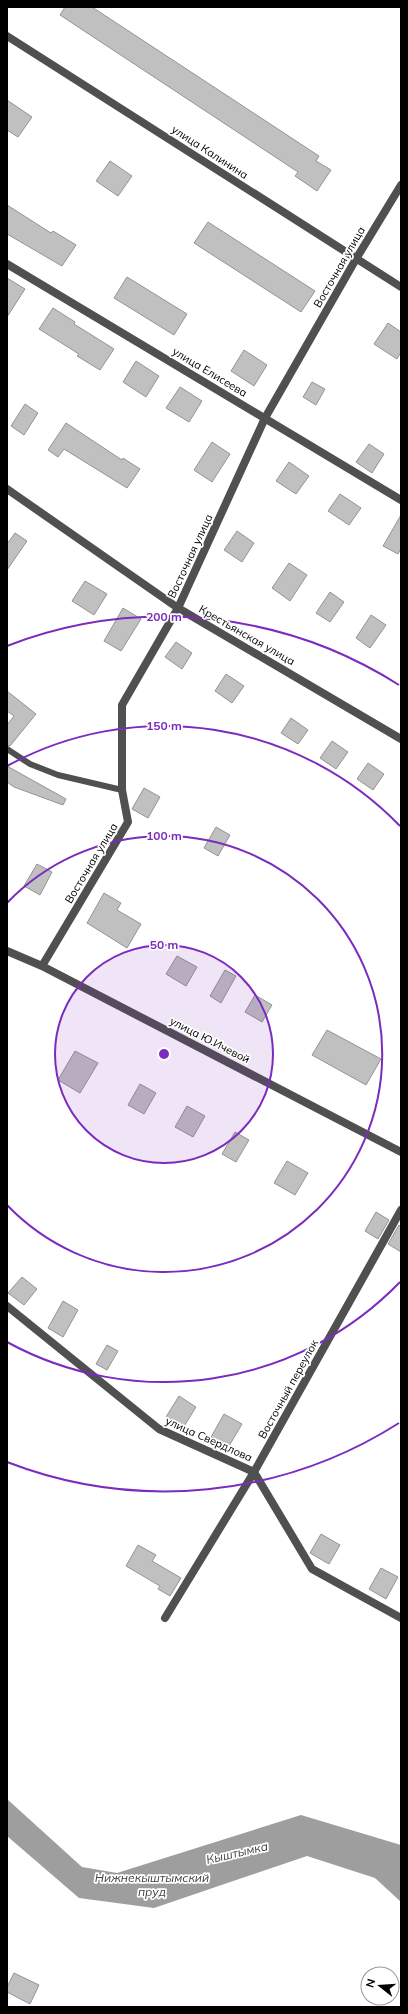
<svg xmlns="http://www.w3.org/2000/svg" width="408" height="2014" font-family="Mulish,sans-serif">
	<style>
		.water { fill: #9e9e9e }
		.building { fill: #c0c0c0; stroke: #949494 }
		.lines { fill: none; stroke-linecap: round; stroke-linejoin: round }
		.lane { stroke: #505050; stroke-width: 6 }
		.street { stroke: #505050; stroke-width: 8 }
		.ring { fill: none; stroke: #7b2cbf; stroke-width: 2 }
		.labels { text-anchor: middle; stroke-width: 3.5; stroke-linejoin: round; paint-order: stroke }
		.street-label { font-size: 11px; fill: #000; stroke: #fff }
		.water-label { font-size: 12px; font-style: italic; fill: #3f3f3f; stroke: #fff }
		.centre { fill: #7b2cbf; stroke: #fff; stroke-width: 2 }
		.ring-label { font-size: 12px; text-anchor: middle; font-weight: bold; fill: #7b2cbf; stroke: #fff; stroke-width: 3.5; stroke-linejoin: round; paint-order: stroke }
	</style>
	<rect width="100%" height="100%" fill="#fff"/>
	<!-- water -->
	<path class="water" d="M7,1799L82,1867L117,1873L301,1815L401,1845V1902L375,1878L307,1856L154,1908L79,1898L7,1836Z"/>
	<!-- building -->
	<path class="building" d="M65,7H92L319,156L316,161L331,170L317,191L295,176L298,172L60,15Z
		M7,100L32,117L18,137L7,130Z
		M110,161L132,176L118,196L96,181Z
		M7,205L51,233L53,231L76,245L62,266L7,234Z
		M208,222L315,291L301,312L194,243Z
		M127,277L187,314L174,335L114,298Z
		M7,278L25,289L7,317Z
		M53,308L75,322L74,324L114,349L100,370L77,356L79,354L39,329Z
		M388,323L401,332V352L397,359L374,344Z
		M244,350L267,365L254,386L231,371Z
		M136,361L159,376L146,397L123,382Z
		M312,382L325,389L316,405L303,397Z
		M180,387L202,401L189,422L166,408Z
		M25,404L38,413L24,435L11,426Z
		M66,423L122,460L123,458L140,469L127,488L64,449L58,457L48,450Z
		M212,442L230,454L212,482L194,470Z
		M369,444L384,454L372,473L356,462Z
		M289,462L309,476L296,494L276,481Z
		M340,494L361,508L349,525L328,511Z
		M401,515V548L398,554L383,546Z
		M237,531L254,543L242,562L224,550Z
		M15,533L27,541L7,570V544Z
		M289,563L307,575L290,601L272,588Z
		M85,581L107,594L94,615L72,601Z
		M330,592L344,602L330,622L316,613Z
		M123,608L141,619L121,651L104,641Z
		M371,615L386,625L370,648L356,638Z
		M176,642L192,653L182,669L165,657Z
		M226,674L244,686L232,703L215,691Z
		M7,691L36,714L10,746L7,745V725L14,716L7,711Z
		M291,718L308,730L298,744L281,733Z
		M332,741L348,752L336,769L320,758Z
		M368,763L384,774L373,790L357,779Z
		M7,766L66,799L63,805L14,787L7,782Z
		M144,788L160,797L148,818L132,809Z
		M216,827L230,835L218,856L204,848Z
		M37,864L52,872L40,895L24,886Z
		M104,893L121,903L117,910L141,924L127,948L87,923Z
		M177,956L197,967L186,986L166,974Z
		M225,970L236,976L221,1003L210,996Z
		M255,995L272,1005L262,1022L245,1012Z
		M327,1030L381,1059L366,1085L312,1055Z
		M75,1051L98,1063L80,1093L58,1080Z
		M140,1084L156,1093L144,1114L128,1105Z
		M187,1106L205,1116L193,1137L175,1127Z
		M235,1132L249,1140L236,1162L222,1154Z
		M287,1161L308,1173L295,1195L274,1183Z
		M376,1212L389,1220L378,1239L365,1231Z
		M399,1225L401,1227V1252L388,1244Z
		M22,1277L37,1289L24,1305L8,1293Z
		M63,1301L78,1310L63,1337L48,1328Z
		M107,1345L118,1351L107,1370L96,1364Z
		M179,1396L196,1407L183,1428L166,1417Z
		M224,1414L242,1424L229,1446L211,1437Z
		M321,1534L340,1545L329,1564L310,1553Z
		M138,1545L156,1555L152,1561L181,1578L170,1596L158,1589L160,1586L126,1566Z
		M381,1568L398,1577L386,1599L369,1589Z
		M14,1973L39,1985L30,2004L7,1992V1987Z"/>
	<g class="lines">
		<!-- lane -->
		<path class="lane" d="M7,749L30,764L58,775L122,790"/>
		<!-- street -->
		<path class="street" d="M7,36L401,287
			M7,264L401,500
			M7,489L178,608L401,739
			M7,951L42,966L401,1152
			M42,966L128,822L122,790V705L178,608L265,418L356,259L401,185
			M7,1306L159,1429L254,1472L312,1569L401,1618
			M165,1618L254,1472L401,1210"/>
	</g>
	<!-- distance rings -->
	<circle cx="164" cy="1054" r="109" fill="#7b2cbf" fill-opacity=".12"/>
	<g class="ring">
		<circle cx="164" cy="1054" r="109"/>
		<path d="M7 903A218 218 0 1 1 7 1205"/>
		<path d="M400 1282A328 328 0 0 1 7 1342M7 766A328 328 0 0 1 400 826"/>
		<path d="M399 1423A437 437 0 0 1 7 1462M7 646A437 437 0 0 1 399 685"/>
	</g>
	<g class="labels">
		<!-- street labels -->
		<g class="street-label">
			<text transform="translate(210 152) rotate(33)" y="4">улица Калинина</text>
			<text transform="translate(339 267) rotate(-60)" y="4">Восточная улица</text>
			<text transform="translate(210 372) rotate(31)" y="4">улица Елисеева</text>
			<text transform="translate(190 556) rotate(-65)" y="4">Восточная улица</text>
			<text transform="translate(247 635) rotate(30)" y="4">Крестьянская улица</text>
			<text transform="translate(91 863) rotate(-59)" y="4">Восточная улица</text>
			<text transform="translate(210 1040) rotate(27)" y="4">улица Ю.Ичевой</text>
			<text transform="translate(288 1389) rotate(-61)" y="4">Восточный переулок</text>
			<text transform="translate(209 1439) rotate(24)" y="4">улица Свердлова</text>
		</g>
		<!-- water labels -->
		<g class="water-label">
			<text transform="translate(237 1853) rotate(-13)" y="4">Кыштымка</text>
			<text x="152" y="1882">Нижнекыштымский<tspan x="152" dy="14">пруд</tspan></text>
		</g>
	</g>
	<circle cx="164" cy="1054" r="6" class="centre"/>
	<g class="ring-label">
		<text x="164" y="621">200 m</text>
		<text x="164" y="730">150 m</text>
		<text x="164" y="840">100 m</text>
		<text x="164" y="949">50 m</text>
	</g>
	<!-- border -->
	<rect width="408" height="2014" fill="none" stroke="#000000" stroke-width="16"/>
	<!-- north arrow -->
	<g transform="translate(380 1986) rotate(287)"><circle r="19" fill="#ffffff" stroke="#999999"/>
	<path d="M0-3L7 15L0 10L-7 15Z" fill="#000000"/>
	<text y="-6" font-size="11" font-weight="bold" text-anchor="middle" fill="#000000">N</text>
	</g>
</svg>
